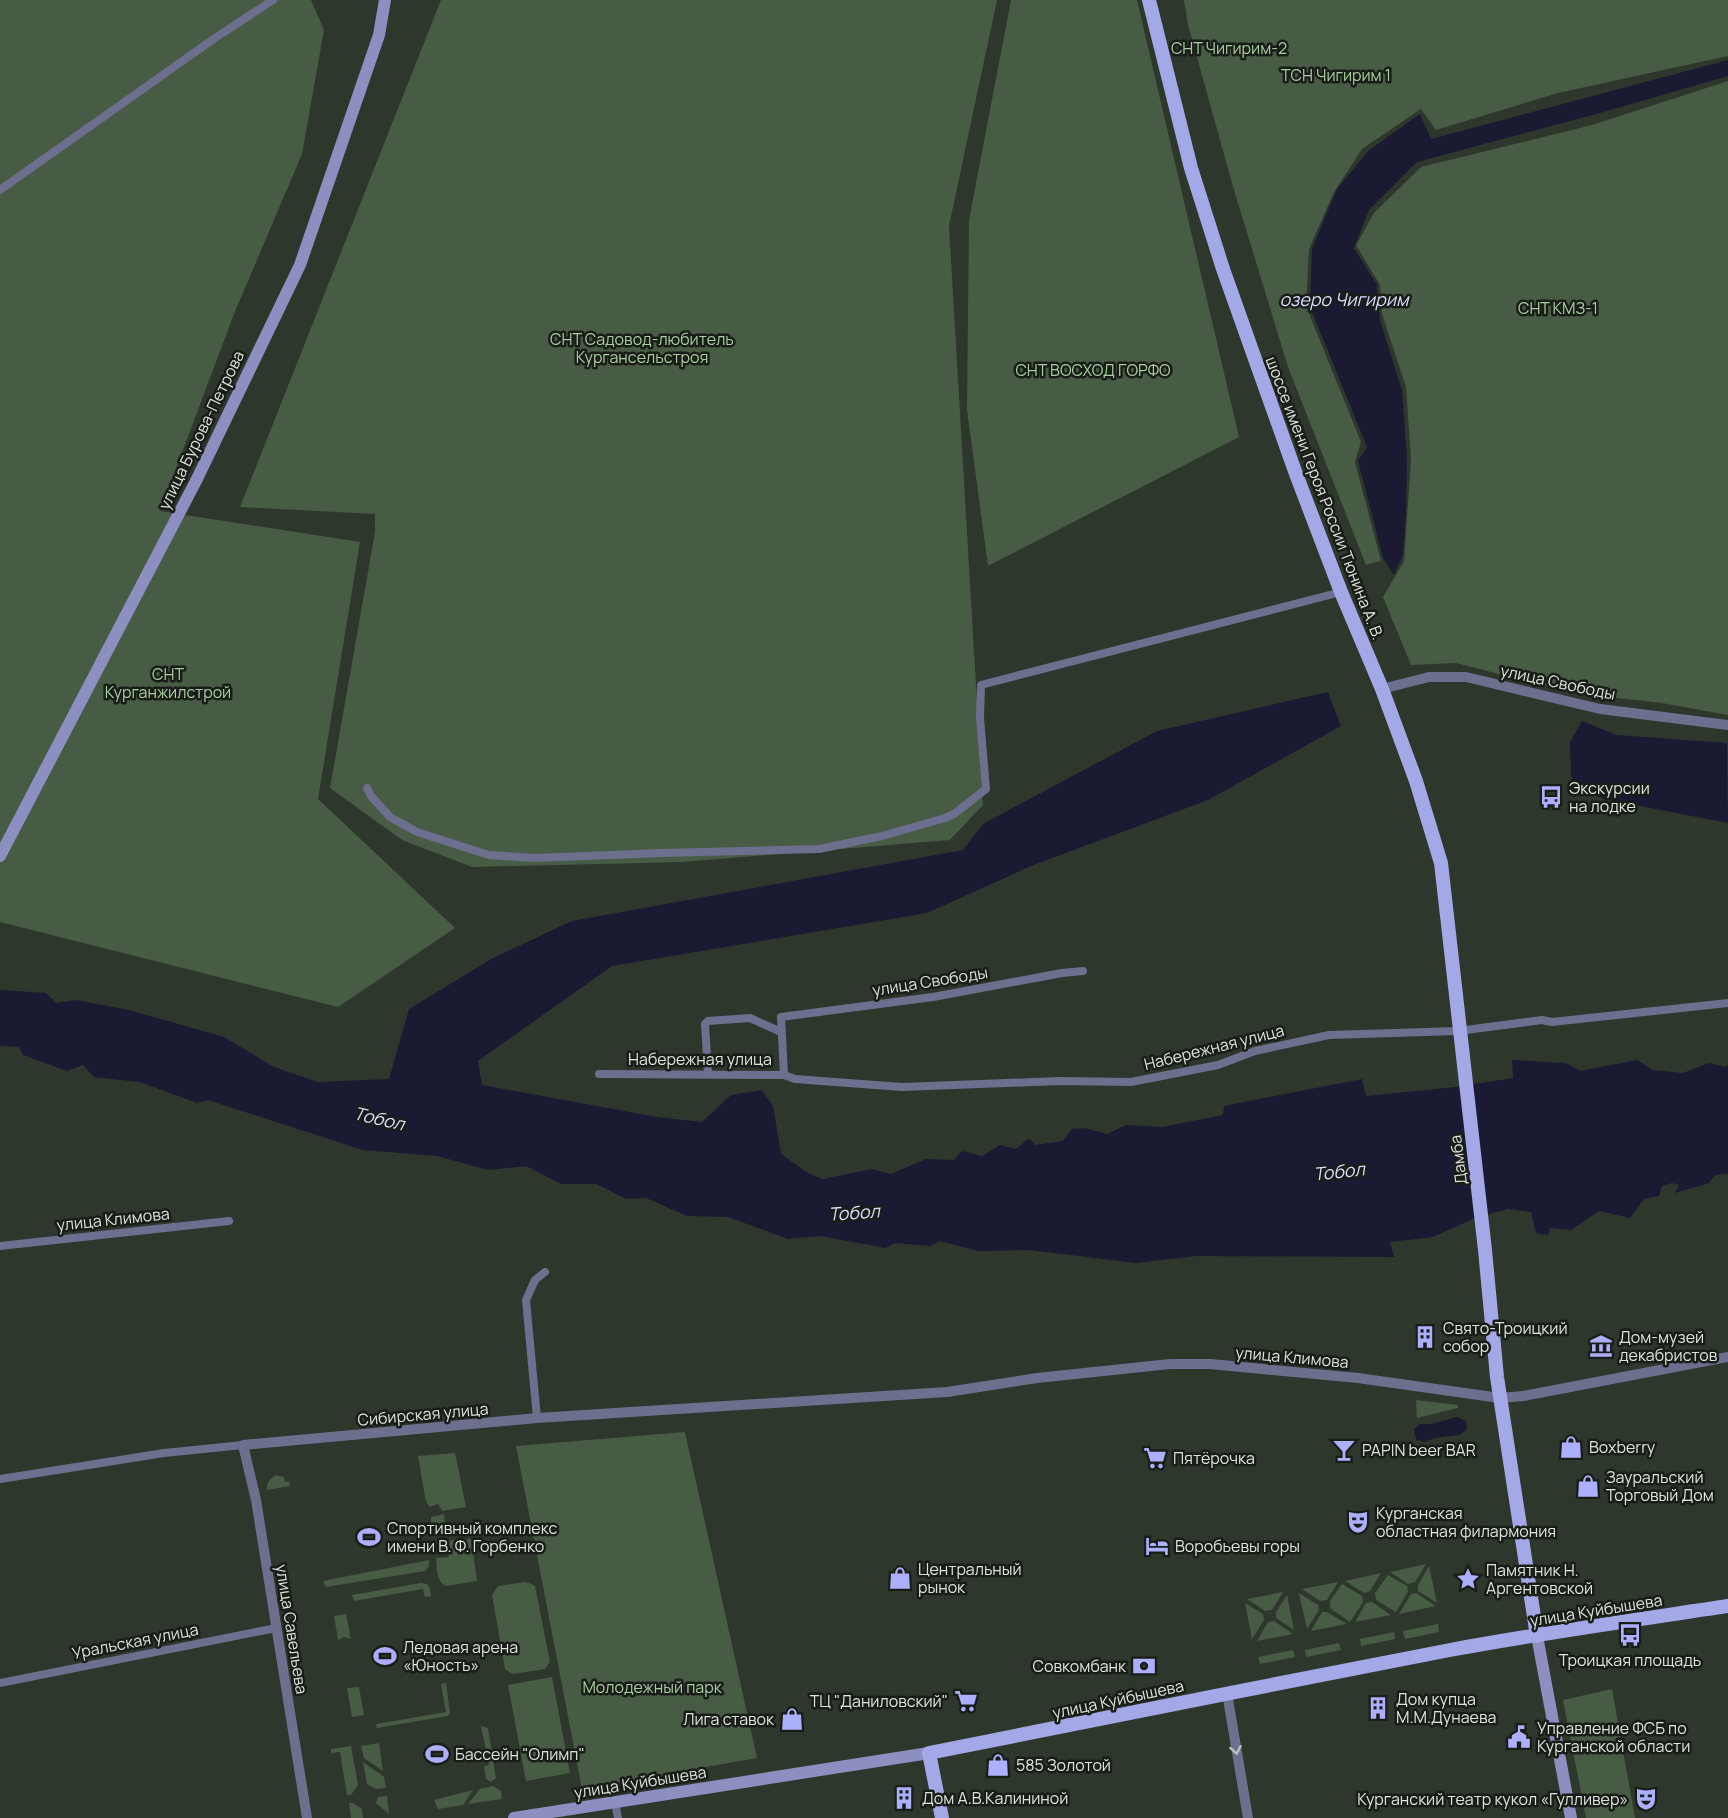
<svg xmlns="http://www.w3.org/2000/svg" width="1728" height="1818" font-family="Manrope,sans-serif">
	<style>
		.green { fill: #485b44 }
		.water { fill: #1a1a33 }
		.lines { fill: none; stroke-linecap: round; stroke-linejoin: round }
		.minor { stroke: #6d6f8e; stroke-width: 8 }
		.tertiary { stroke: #6d6f8e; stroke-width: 10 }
		.secondary { stroke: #8d8fc0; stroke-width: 12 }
		.primary { stroke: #a5a8e7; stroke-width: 14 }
		.oneway { stroke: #bbc0c4 }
		.labels { text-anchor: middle; stroke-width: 5; stroke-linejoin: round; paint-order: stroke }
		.park-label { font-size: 16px; fill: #a8ce9f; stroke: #191d18 }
		.street-label { font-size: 16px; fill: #dde2db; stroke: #191d18 }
		.poi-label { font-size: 16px; fill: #dde2db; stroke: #191d18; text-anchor: start }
		.water-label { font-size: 18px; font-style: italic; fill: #daddff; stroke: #191d18 }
	</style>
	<rect width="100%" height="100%" fill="#2e372c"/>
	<!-- green -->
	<path class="green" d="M0,0H311L324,30L302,154L234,314L160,511L360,542L318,799L455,928L338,1007L0,922Z
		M441,0H997L949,226L983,805L950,840L682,862L472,867L402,840L330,788L375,532V514L240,507Z
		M1011,0H1137L1239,437L988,566L967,410L969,220Z
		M1184,0H1728V56L1558,93L1436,130L1421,109L1362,149L1334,192L1309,249L1306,306L1361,442L1355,462L1381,561L1366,565L1288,367L1234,190L1188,25Z
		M1728,81V715L1662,703L1573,693L1456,663L1411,665L1383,597L1404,561L1411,460L1406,387L1382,314L1380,285L1356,245L1374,213L1421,167L1592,125Z
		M1416,1400L1458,1405V1408L1417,1418Z
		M685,1432L757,1758L582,1789L516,1446Z
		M455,1453L466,1507L442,1511L438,1504L430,1507L426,1502L418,1456Z
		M275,1475L284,1477L285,1482L289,1481L290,1486L267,1490C266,1483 270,1480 275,1475Z
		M444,1514L446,1533L442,1535L435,1533L431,1525V1517Z
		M471,1539L477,1581L446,1586C436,1581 437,1568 436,1558L449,1557L445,1541Z
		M429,1560V1566L425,1571L326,1587L323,1581Z
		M1426,1564L1415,1582L1408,1584L1390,1572Z
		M1429,1566L1437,1603L1418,1591V1585Z
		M1381,1573L1370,1591L1364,1593L1345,1581Z
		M1388,1575L1407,1586L1408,1592L1396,1612L1376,1600L1375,1593Z
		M526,1582L535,1586L550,1662L545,1669L513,1674L505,1669L492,1595L498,1586Z
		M1338,1582L1327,1600L1320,1601L1302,1589Z
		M421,1583L427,1584L430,1588L431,1596L425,1597L423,1589L354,1601L352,1595Z
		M1342,1584L1362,1596L1363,1602L1350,1622L1330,1608V1601Z
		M1283,1592L1272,1610L1265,1611L1247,1599Z
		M1299,1593L1318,1605L1319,1610L1307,1629Z
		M1416,1593L1436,1606L1399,1614L1411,1594Z
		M1287,1595L1294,1630L1276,1618V1612Z
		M1372,1602L1391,1615L1355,1622L1366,1603Z
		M1245,1603L1263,1614L1264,1620L1252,1639Z
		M1322,1612H1327L1347,1624L1311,1631Z
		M346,1614L351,1639L344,1637L338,1640L334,1616Z
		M1274,1621L1293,1634L1257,1641L1268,1622Z
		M1438,1624L1439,1632L1405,1639L1403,1631Z
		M1394,1632L1395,1639L1361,1646L1360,1639Z
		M1339,1643L1341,1650L1306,1657L1305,1650Z
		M1293,1650L1295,1657L1260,1664L1258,1657Z
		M552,1677L570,1773L526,1781L508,1685Z
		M446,1683L450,1713L448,1716L377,1728L376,1724L446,1712L441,1684Z
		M359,1687L364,1715L352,1717L347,1688Z
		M1612,1689L1635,1818H1586L1563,1700Z
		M481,1726L488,1728L496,1778L491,1782L486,1779L484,1766L489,1765Z
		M379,1743L383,1771L364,1758L361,1746Z
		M351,1746L358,1785L351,1795H347L340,1752L331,1753V1749Z
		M363,1762L384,1777L386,1788L376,1789L367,1784Z
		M493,1786L501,1791L502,1799L468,1804L480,1789Z
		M473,1790L463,1805L438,1809L434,1800Z
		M387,1796L389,1814L376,1803L378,1797Z
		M349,1803H353L362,1809L363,1818H351Z"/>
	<!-- water -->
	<path class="water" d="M1728,60V76L1600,113L1417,162L1369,210L1354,248L1377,285L1380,320L1402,391L1407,458L1406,512L1403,555L1394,575L1383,558L1358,461L1367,447L1310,307L1312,249L1337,189L1368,151L1420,114L1431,139Z
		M1328,692L1341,726L1208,800L1031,866L927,913L612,966L478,1061L482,1085L657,1117L702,1122L731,1095L762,1090L773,1106L781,1154L808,1173L823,1179L871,1169L891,1174L926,1159L954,1160L962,1151L982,1156L1000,1145L1016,1149L1029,1138L1035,1145L1063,1141L1072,1129L1085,1128L1107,1134L1126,1125L1162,1127L1223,1115L1224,1106L1362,1079L1366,1096L1455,1087L1513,1078L1512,1060L1566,1063L1580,1071L1637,1060L1653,1070L1683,1073L1709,1063L1725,1067L1728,1065V1174L1715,1175L1709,1183L1675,1193L1679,1185L1672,1183L1662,1186L1659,1196L1644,1199L1630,1218L1599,1211L1571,1230L1550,1228L1548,1235L1536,1233L1531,1212L1508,1209L1475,1218L1433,1237L1390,1242L1394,1257L1196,1256L1136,1263L1029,1250L978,1251L940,1241L930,1246L894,1243L886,1248L820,1236L788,1239L728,1217L687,1216L646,1198L626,1199L597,1184H561L526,1166L488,1170L437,1156L363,1150L208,1100L197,1103L140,1082L94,1077L83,1065L67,1071L23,1055L19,1047L0,1046V990L46,993L56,1003L76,1000L129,1010L224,1037L274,1067L318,1082L389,1079L409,1009L493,958L572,921L963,850L983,824L1157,731Z
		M1582,721L1617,735L1727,743L1728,823L1604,799L1577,786L1571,776L1570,742Z
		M1457,1417L1466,1421L1467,1429L1460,1435L1435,1438L1424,1442L1416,1439L1414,1429L1420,1424H1431Z"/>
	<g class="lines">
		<!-- minor -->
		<path class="minor" d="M0,190L215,38L273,0
			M367,788L371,796L390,817L417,832L489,855L535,858L661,853L819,849L882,836L945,818L954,814L986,789L980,718L981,685L1341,592
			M599,1074L784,1075L795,1079L902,1087L1060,1081L1131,1082L1218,1065L1255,1051L1329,1035L1458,1031L1542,1020L1552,1022L1728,1003
			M708,1074L705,1024L708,1021L750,1018L781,1032
			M784,1075L781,1017L933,997L1062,973L1083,971
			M0,1246L229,1221
			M537,1418L526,1300L535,1280L545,1272
			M0,1479L164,1453L243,1445
			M0,1683L276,1628
			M615,1802L618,1818"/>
		<!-- tertiary -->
		<path class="tertiary" d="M1382,689L1429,677H1466L1600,709L1728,725
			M1227,1693L1248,1818
			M307,1818L256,1500L243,1445L537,1418L947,1392L1037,1378L1170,1364H1210L1358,1378L1500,1398L1523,1396L1728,1357"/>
		<!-- secondary -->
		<path class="secondary" d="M0,856L197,479L300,265L379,35L385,0
			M1537,1636L1571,1818
			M514,1818L929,1753"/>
		<!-- primary -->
		<path class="primary" d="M1149,0L1191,168L1223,269L1296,474L1341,592L1382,689L1416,781L1441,863L1485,1250L1497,1377L1537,1636
			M942,1818L929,1753C1103,1719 1276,1683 1450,1650C1542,1633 1635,1620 1728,1606"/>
	</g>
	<!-- one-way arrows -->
	<defs><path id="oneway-chevron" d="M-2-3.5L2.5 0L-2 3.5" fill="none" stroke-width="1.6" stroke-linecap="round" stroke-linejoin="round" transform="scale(1.5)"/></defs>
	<use class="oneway" href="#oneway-chevron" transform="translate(1236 1750) rotate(80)"/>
	<!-- icons -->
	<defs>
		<g id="bus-bare" transform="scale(1.8)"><path d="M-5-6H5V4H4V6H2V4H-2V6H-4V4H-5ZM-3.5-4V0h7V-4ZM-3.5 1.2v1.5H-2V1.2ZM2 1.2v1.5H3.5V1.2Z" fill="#acaffb" stroke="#191d18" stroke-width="2.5" paint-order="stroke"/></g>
		<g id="building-bare" transform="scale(1.8)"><path d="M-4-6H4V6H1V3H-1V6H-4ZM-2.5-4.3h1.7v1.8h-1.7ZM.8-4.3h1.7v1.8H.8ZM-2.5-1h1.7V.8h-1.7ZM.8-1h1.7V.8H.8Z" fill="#acaffb" stroke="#191d18" stroke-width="2.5" paint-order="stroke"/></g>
		<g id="museum-bare" transform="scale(1.8)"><path d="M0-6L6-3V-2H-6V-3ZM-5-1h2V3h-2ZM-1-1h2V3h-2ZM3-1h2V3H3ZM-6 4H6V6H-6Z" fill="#acaffb" stroke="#191d18" stroke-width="2.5" paint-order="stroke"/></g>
		<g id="shop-bare" transform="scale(1.8)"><path d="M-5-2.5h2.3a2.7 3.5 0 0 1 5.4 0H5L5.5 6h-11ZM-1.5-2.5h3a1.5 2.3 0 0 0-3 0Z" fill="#acaffb" stroke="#191d18" stroke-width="2.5" paint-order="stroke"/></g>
		<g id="bar-bare" transform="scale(1.8)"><path d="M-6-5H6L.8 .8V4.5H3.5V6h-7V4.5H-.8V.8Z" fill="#acaffb" stroke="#191d18" stroke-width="2.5" paint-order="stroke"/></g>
		<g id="supermarket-bare" transform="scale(1.8)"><path d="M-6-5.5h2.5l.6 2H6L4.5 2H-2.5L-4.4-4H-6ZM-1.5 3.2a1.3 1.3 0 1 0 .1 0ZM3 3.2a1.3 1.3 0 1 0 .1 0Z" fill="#acaffb" stroke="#191d18" stroke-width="2.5" paint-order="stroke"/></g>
		<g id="theatre-bare" transform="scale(1.8)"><path d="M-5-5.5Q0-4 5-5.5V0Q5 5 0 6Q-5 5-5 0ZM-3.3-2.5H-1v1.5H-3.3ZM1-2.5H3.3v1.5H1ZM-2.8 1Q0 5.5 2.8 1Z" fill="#acaffb" stroke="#191d18" stroke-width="2.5" paint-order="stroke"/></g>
		<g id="stadium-bare" transform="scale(1.8)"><path d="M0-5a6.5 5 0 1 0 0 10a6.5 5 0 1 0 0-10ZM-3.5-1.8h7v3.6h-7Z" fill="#acaffb" stroke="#191d18" stroke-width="2.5" paint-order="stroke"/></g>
		<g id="hotel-bare" transform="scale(1.8)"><path d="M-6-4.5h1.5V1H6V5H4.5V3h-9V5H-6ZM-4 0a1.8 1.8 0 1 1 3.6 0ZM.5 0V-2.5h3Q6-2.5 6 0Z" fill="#acaffb" stroke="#191d18" stroke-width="2.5" paint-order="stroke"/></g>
		<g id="sight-bare" transform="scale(1.8)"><path d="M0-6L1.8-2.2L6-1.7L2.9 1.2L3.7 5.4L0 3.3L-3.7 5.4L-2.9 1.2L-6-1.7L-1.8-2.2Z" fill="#acaffb" stroke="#191d18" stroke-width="2.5" paint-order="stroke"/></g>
		<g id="bank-bare" transform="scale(1.8)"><path d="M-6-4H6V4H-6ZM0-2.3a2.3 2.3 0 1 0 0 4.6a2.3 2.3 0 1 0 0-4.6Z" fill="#acaffb" stroke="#191d18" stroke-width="2.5" paint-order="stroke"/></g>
		<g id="civic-bare" transform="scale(1.8)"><path d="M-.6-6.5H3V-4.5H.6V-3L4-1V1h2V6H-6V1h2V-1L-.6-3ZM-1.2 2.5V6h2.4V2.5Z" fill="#acaffb" stroke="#191d18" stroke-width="2.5" paint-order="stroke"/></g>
	</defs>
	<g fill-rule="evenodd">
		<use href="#bus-bare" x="1551" y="797"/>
		<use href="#building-bare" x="1425" y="1337"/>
		<use href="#museum-bare" x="1601" y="1346"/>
		<use href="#shop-bare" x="1571" y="1447"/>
		<use href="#bar-bare" x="1344" y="1450"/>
		<use href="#supermarket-bare" x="1155" y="1458"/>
		<use href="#shop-bare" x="1588" y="1486"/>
		<use href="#theatre-bare" x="1358" y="1522"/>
		<use href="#stadium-bare" x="369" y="1537"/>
		<use href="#hotel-bare" x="1157" y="1546"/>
		<use href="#shop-bare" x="900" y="1578"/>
		<use href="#sight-bare" x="1468" y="1579"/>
		<use href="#bus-bare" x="1630" y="1635"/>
		<use href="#stadium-bare" x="385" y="1656"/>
		<use href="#bank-bare" x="1144" y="1666"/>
		<use href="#supermarket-bare" x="966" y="1701"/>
		<use href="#building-bare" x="1378" y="1708"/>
		<use href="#shop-bare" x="792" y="1719"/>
		<use href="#civic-bare" x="1519" y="1737"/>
		<use href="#stadium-bare" x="437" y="1754"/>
		<use href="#shop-bare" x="998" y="1765"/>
		<use href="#building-bare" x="904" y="1798"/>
		<use href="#theatre-bare" x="1646" y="1799"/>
	</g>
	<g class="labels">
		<!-- park labels -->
		<g class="park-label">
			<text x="1229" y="54">СНТ Чигирим-2</text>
			<text x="1336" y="81">ТСН Чигирим 1</text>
			<text x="1558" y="314">СНТ КМЗ-1</text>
			<text x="642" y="345">СНТ Садовод-любитель<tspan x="642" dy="18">Кургансельстроя</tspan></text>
			<text x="1093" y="376">СНТ ВОСХОД ГОРФО</text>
			<text x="168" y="680">СНТ<tspan x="168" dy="18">Курганжилстрой</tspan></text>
			<text x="652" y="1693">Молодежный парк</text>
		</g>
		<!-- street labels -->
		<g class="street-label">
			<text transform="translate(201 430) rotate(-64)" y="6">улица Бурова-Петрова</text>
			<text transform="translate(1325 498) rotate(69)" y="6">шоссе имени Героя России Тюнина А. В.</text>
			<text transform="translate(1558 682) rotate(12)" y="6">улица Свободы</text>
			<text transform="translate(930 981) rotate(-9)" y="6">улица Свободы</text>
			<text transform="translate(1214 1047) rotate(-14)" y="6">Набережная улица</text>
			<text x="700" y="1065">Набережная улица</text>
			<text transform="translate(1458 1160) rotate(-97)" y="6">Дамба</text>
			<text transform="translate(113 1219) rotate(-6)" y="6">улица Климова</text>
			<text transform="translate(1292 1357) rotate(5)" y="6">улица Климова</text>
			<text transform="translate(423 1414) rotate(-5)" y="6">Сибирская улица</text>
			<text transform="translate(1596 1610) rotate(-9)" y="6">улица Куйбышева</text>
			<text transform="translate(292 1629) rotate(81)" y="6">улица Савельева</text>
			<text transform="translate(135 1641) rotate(-11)" y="6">Уральская улица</text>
			<text transform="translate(1118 1699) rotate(-12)" y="6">улица Куйбышева</text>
			<text transform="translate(640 1782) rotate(-9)" y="6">улица Куйбышева</text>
		</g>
		<!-- poi labels -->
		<g class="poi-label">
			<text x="1569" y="794">Экскурсии<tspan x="1569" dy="18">на лодке</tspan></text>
			<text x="1443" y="1334">Свято-Троицкий<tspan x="1443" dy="18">собор</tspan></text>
			<text x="1619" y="1343">Дом-музей<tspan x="1619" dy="18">декабристов</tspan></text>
			<text x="1589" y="1453">Boxberry</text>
			<text x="1362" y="1456">PAPIN beer BAR</text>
			<text x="1173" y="1464">Пятёрочка</text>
			<text x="1606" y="1483">Зауральский<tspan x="1606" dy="18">Торговый Дом</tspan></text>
			<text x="1376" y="1519">Курганская<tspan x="1376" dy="18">областная филармония</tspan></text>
			<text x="387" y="1534">Спортивный комплекс<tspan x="387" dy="18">имени В. Ф. Горбенко</tspan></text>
			<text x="1175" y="1552">Воробьевы горы</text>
			<text x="918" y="1575">Центральный<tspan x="918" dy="18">рынок</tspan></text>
			<text x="1486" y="1576">Памятник Н.<tspan x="1486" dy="18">Аргентовской</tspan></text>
			<text x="403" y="1653">Ледовая арена<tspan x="403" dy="18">«Юность»</tspan></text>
			<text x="1630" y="1666" text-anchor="middle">Троицкая площадь</text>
			<text x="1126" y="1672" text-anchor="end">Совкомбанк</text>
			<text x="1396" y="1705">Дом купца<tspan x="1396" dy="18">М.М.Дунаева</tspan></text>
			<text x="948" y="1707" text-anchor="end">ТЦ "Даниловский"</text>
			<text x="774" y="1725" text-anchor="end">Лига ставок</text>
			<text x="1537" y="1734">Управление ФСБ по<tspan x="1537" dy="18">Курганской области</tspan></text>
			<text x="455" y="1760">Бассейн "Олимп"</text>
			<text x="1016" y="1771">585 Золотой</text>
			<text x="922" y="1804">Дом А.В.Калининой</text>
			<text x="1628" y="1805" text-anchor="end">Курганский театр кукол «Гулливер»</text>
		</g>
		<!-- water labels -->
		<g class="water-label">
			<text x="1344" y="306">озеро Чигирим</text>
			<text transform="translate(379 1119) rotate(13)" y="6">Тобол</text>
			<text transform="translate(1339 1172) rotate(-6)" y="6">Тобол</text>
			<text transform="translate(854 1213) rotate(-4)" y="6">Тобол</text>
		</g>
	</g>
</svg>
